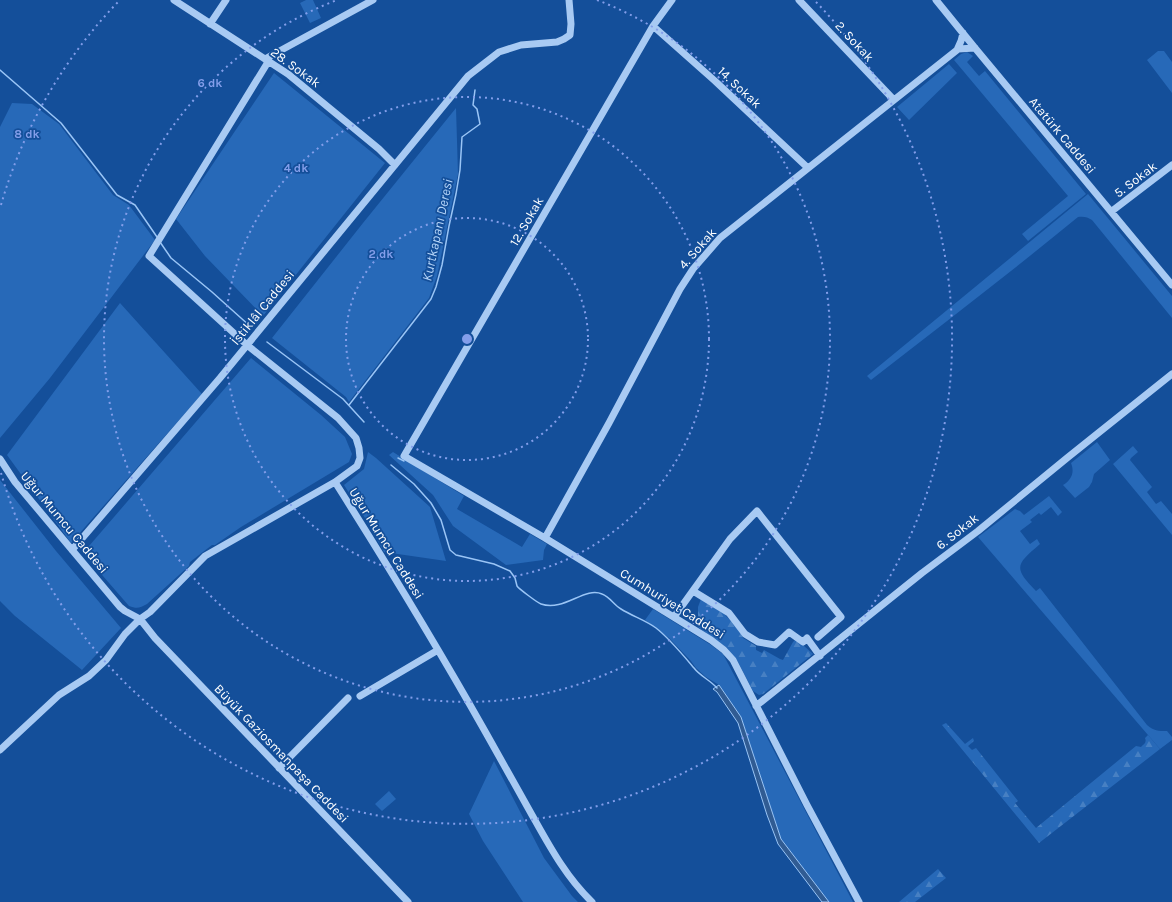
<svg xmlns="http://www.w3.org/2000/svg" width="1172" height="902" font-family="Karla,sans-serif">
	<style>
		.grass { fill: #2769b8 }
		.forest { fill: url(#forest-firs) }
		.water { fill: #315c93; stroke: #9ac5f6 }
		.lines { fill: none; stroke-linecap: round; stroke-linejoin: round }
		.stream { stroke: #9ac5f6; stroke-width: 1.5 }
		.minor { stroke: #a8caf3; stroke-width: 7 }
		.ring { fill: none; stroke: #839eea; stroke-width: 2; stroke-dasharray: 2 4 }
		.labels { text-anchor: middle; stroke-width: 3.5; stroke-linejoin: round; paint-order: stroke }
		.street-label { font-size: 13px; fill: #fff; stroke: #144f9a }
		.water-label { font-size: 14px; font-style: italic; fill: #b4d4f9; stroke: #144f9a }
		.centre { fill: #839eea; stroke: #144f9a; stroke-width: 2 }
		.ring-label { font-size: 12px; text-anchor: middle; font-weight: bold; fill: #839eea; stroke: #144f9a; stroke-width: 3.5; stroke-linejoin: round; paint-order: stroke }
	</style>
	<defs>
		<pattern id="forest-firs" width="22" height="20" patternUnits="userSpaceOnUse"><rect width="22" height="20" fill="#2769b8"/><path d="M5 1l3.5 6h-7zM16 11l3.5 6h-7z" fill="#4780c3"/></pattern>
	</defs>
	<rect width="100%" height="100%" fill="#144f9a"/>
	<!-- grass -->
	<path class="grass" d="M306,0H313L321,18L310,23L300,3Z
		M1158,51H1164L1172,62V93L1147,60Z
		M967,52L973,56L967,62L979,76L985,71L1086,194L1028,241L1022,234L1068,196L954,60L961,54Z
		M949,64L957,73L909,120L897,107Z
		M274,73L385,163L263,316L205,256L176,219Z
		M12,103L32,104L59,124L113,195L129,205L155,240L50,378L0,438V127Z
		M456,108L458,174L437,276L429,298L349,402L346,397L272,338L363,223Z
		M1088,194L1172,296V318L1092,220C1088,217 1083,216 1078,217C1010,273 940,326 871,380L867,376Z
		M120,303L202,394L71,543L7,455Z
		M251,358L321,415L345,437L352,454L349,462L241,527L215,545H212L190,562L189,566L147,604C140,608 137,609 129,606L83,553Z
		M1097,442L1110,460L1094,474L1092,482L1089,487L1075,498L1063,485C1071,480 1075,473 1071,463Z
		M1133,446L1138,452L1131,458L1130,460L1152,487L1147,492L1156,504L1161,501L1172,514V535L1113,464Z
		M368,452L376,458L430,507L446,561L384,552L365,518L344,485L364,469Z
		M393,452L464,496L457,509L522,547L530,534L547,544L544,550L543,560L506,565L453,526L433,495L389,455Z
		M0,480L56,551L121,628L82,670L15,616L0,601Z
		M1049,496L1062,512L1058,516L1051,507L1041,515L1039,513L1030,520L1032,522L1020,531L1030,544L1037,539L1040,544C1017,564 1012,567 1036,591L1040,588L1147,725C1154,731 1158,731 1167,731L1172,737V740L1160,749L978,537L1015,509L1020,511L1024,515Z
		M653,609L711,645L723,654L752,709L853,902H829L781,839L741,717L719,685L706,677L696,668L691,661L669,638L645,620Z
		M494,761L544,858L572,896L578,902H523L483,841L469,814Z
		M389,791L396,799L382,811L375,804Z"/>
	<!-- forest -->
	<path class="forest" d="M701,599L723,613L741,631L743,638L756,646V650L762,653L764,650L780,659L783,660L793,642L796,639L812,653L813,654L763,694L759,695L753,691L738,662L727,648L698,627V607Z
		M946,723L965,744L973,738L974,741L968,746L972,750L976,748L1018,801L1015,803L1036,828L1136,746L1141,747C1144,744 1147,743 1145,738L1148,735L1160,749L1039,843L942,725Z
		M938,869L946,878L915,902H899Z"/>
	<!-- water -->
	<path class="water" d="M719,685L741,717L781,839L829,902H822L778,844L767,815L738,723L717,692L713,689Z"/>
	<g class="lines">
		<!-- stream -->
		<path class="stream" d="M0,70L61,123L117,195L135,205L157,237
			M160,242L171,258L212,292L251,327
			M267,342L343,399L364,422
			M349,405L431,299L436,287L442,265L449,226L456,194L460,170L462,137L480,124L477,109L473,105L475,90
			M398,458L404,461
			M391,465L414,484L431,503L441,520L450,550L456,555L494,564L510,571L515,578L517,586C519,589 538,603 541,604C564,612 585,586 602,594C610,597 614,605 621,609C632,616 645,620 656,628C669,638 683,655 694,668C700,676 710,680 717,688"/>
		<!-- minor -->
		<path class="minor" d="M174,0L288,74L379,149L395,165
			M672,0L653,26L404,456L545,538L711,640L724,650L733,660L807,805L859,902
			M799,0L894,100
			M936,0L975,48L1172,285
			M210,24L226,0
			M653,26L715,81L808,168
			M958,49L975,48
			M265,59L373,0
			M1112,211L1172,165
			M0,459L15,482L120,607L125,611L140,619L150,612L205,556L335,482L357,466L360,458L359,448L356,438L338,418L247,345L149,256L268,62
			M335,482C387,564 438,648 486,733C502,761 517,788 532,815C550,847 566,877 592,902
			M545,538L609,423L680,289L693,269L720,238L957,50L961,41L963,33
			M72,550L220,378L468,76L499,52L521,45L557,42L564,39L570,35L571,24L569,0
			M693,591L729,613L745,634L758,642L775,645L789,632L803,642L807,638L820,656
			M674,617L730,539L757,511L841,617L818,637
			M360,696L438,650
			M756,706L922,573L978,531L1067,458L1172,374
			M0,750L59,695L89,676L106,660L125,634L140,619L155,638L408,902
			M279,768L348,698"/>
	</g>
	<!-- distance rings -->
	<g class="ring">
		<circle cx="467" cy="339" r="121"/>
		<circle cx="467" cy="339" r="242"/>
		<path d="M597 0A363 363 0 1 1 337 0"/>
		<path d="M1 205A485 485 0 0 1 118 2M816 2A485 485 0 1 1 1 473"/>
	</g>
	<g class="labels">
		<!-- street labels -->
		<g class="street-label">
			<text transform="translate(855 41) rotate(47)" y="5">2. Sokak</text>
			<text transform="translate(296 67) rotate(36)" y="5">28. Sokak</text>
			<text transform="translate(740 87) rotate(43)" y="5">14. Sokak</text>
			<text transform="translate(1063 135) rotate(50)" y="5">Atatürk Caddesi</text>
			<text transform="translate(1135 179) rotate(-37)" y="5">5. Sokak</text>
			<text transform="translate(526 221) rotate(-60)" y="5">12. Sokak</text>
			<text transform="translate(697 248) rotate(-49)" y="5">4. Sokak</text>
			<text transform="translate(262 307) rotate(-51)" y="5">İstiklâl Caddesi</text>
			<text transform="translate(65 522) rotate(50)" y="5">Uğur Mumcu Caddesi</text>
			<text transform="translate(957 531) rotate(-38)" y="5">6. Sokak</text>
			<text transform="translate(387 543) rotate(58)" y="5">Uğur Mumcu Caddesi</text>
			<text transform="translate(673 603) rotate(32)" y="5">Cumhuriyet Caddesi</text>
			<text transform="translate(282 753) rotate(46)" y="5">Büyük Gaziosmanpaşa Caddesi</text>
		</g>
		<!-- water labels -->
		<g class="water-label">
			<text transform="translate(437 230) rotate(-78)" y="5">Kurtkapanı Deresi</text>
		</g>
	</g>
	<circle cx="467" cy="339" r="6" class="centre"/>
	<g class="ring-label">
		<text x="210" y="87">6 dk</text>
		<text x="27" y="138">8 dk</text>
		<text x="296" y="172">4 dk</text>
		<text x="381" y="258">2 dk</text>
	</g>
</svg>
